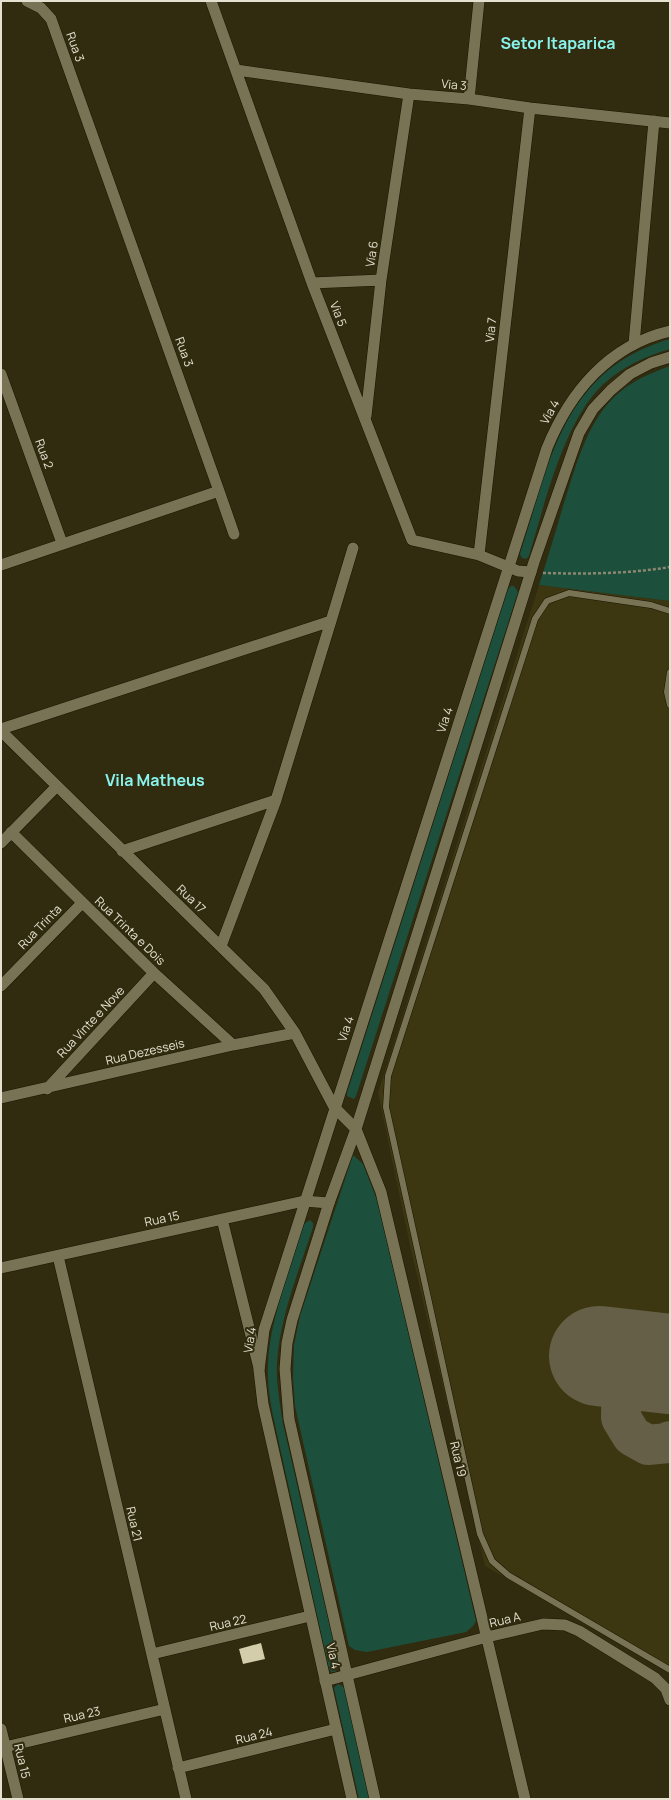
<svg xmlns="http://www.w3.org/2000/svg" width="671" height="1800" font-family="Manrope,sans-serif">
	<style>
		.built { fill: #3c3611 }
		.green { fill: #1d503c }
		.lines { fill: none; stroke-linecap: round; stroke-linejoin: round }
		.taxiway { stroke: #645f46; stroke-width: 40 }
		.runway { stroke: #645f46; stroke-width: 100 }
		.building { fill: #d3cdac }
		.service-casing { stroke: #191400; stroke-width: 7 }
		.minor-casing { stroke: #191400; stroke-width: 12 }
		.tertiary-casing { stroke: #191400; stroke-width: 12 }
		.path { stroke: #8b8771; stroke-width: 2.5; stroke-dasharray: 3 2; stroke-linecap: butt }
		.service { stroke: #797355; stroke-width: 6 }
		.minor { stroke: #797355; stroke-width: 11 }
		.tertiary { stroke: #797355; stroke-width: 11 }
		.labels { text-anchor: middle; stroke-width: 4; stroke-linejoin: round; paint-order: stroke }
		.street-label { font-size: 12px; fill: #e4e1d1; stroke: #312c0f }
		.district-label { font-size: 16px; font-weight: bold; fill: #89f3ec; stroke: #312c0f }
	</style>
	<rect width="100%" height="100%" fill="#312c0f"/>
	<!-- built -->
	<path class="built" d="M539,585L670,601V1674L485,1566L411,1250L378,1093Z"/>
	<!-- green -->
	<path class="green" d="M670,339V349C642,357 614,371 595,393C561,433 544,506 529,556L526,559L522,558L520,554C550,461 563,370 670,339Z
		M670,366V601L539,585C548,558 556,530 564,503C576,466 586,425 614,397C630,382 650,373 670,366Z
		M511,586H514L518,592L356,1096L354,1099L347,1096V1093L508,589Z
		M353,1155L363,1164L377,1200L476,1621L473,1626L466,1632L367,1652L355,1650L349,1646L295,1406L293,1378L294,1345L300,1316Z
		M310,1220L313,1223V1227C299,1271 280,1316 277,1363C276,1383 280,1404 283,1424L339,1666L335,1672H331L329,1669L274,1420C270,1402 267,1382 268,1363C270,1319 291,1267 304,1224Z
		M338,1684L344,1687L370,1799H359L334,1688Z"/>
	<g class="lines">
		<!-- taxiway -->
		<path class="taxiway" d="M622,1359L621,1418L632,1436L648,1445L668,1443L670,1441"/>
		<!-- runway -->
		<path class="runway" d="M599,1356L670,1364"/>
	</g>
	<!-- building -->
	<path class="building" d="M261,1643L265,1659L243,1664L239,1649Z"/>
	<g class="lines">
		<!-- service casing -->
		<g class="service-casing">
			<path id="service" d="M670,611L651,605L569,593L547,601L535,619L388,1076L386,1107L480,1534L492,1561L508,1575L670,1670
				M670,672L667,692L670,705"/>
		</g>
		<!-- minor casing -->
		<g class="minor-casing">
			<path id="minor" d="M211,1L312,283L412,540L479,555L518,571L531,572
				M236,70L409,94L469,99L530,108L670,123
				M469,99L479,1
				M312,283L381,280
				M634,344L654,121
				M1,374L62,543
				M366,416L381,280L409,94
				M219,491L234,534
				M479,555L530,108
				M1,565L219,491L51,19L41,8L27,1
				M331,621L353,548
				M1,729L331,621L276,800L221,946
				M1,731L264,989L295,1033L334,1107L356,1129L381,1192L525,1799
				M11,832L154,973L233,1045
				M1,843L57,786
				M122,851L276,800
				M1,986L82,903
				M47,1089L154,973
				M1,1098L233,1045L295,1033
				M222,1219L259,1368
				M58,1256L186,1799
				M1,1268L304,1201L329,1203
				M152,1654L310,1616
				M325,1681L487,1637L543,1624L565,1625L579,1631L655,1678L666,1689L670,1700
				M1,1729L18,1799
				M5,1747L165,1709
				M178,1768L336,1729"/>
		</g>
		<!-- tertiary casing -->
		<g class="tertiary-casing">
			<path id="tertiary" d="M352,1799L263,1404L259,1370L264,1330L547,448C570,392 609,345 670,331
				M375,1799L289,1419L285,1369L287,1343L292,1320L329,1203L356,1129L534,562L579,433L593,409L611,390L630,374L651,363L670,357"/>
		</g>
		<!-- path -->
		<path class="path" d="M543,573C585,574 628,574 670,567"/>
		<!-- service -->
		<use href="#service" class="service"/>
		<!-- minor -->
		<use href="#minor" class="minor"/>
		<!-- tertiary -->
		<use href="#tertiary" class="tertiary"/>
	</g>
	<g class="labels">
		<!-- street labels -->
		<g class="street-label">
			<text transform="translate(75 47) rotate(70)" y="4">Rua 3</text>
			<text transform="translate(454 85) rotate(5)" y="4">Via 3</text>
			<text transform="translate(372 254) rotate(-81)" y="4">Via 6</text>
			<text transform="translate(338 314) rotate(69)" y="4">Via 5</text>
			<text transform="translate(491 330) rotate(-84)" y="4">Via 7</text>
			<text transform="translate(184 352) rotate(70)" y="4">Rua 3</text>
			<text transform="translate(550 412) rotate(-61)" y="4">Via 4</text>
			<text transform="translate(44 454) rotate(70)" y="4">Rua 2</text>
			<text transform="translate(445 720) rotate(-72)" y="4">Via 4</text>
			<text transform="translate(191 899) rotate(44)" y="4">Rua 17</text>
			<text transform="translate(40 927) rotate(-46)" y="4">Rua Trinta</text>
			<text transform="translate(130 931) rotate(44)" y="4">Rua Trinta e Dois</text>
			<text transform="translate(91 1022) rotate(-47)" y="4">Rua Vinte e Nove</text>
			<text transform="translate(346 1029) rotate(-72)" y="4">Via 4</text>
			<text transform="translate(145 1052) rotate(-13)" y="4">Rua Dezesseis</text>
			<text transform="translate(162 1219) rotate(-12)" y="4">Rua 15</text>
			<text transform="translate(250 1340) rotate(-81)" y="4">Via 4</text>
			<text transform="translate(458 1459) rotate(77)" y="4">Rua 19</text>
			<text transform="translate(134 1524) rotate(77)" y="4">Rua 21</text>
			<text transform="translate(505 1620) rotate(-13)" y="4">Rua A</text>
			<text transform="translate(228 1623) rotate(-13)" y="4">Rua 22</text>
			<text transform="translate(333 1656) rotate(77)" y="4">Via 4</text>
			<text transform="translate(82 1715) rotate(-13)" y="4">Rua 23</text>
			<text transform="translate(254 1736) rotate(-14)" y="4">Rua 24</text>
			<text transform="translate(22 1761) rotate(77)" y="4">Rua 15</text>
		</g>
		<!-- district labels -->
		<g class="district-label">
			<text x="558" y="49">Setor Itaparica</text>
			<text x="155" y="786">Vila Matheus</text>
		</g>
	</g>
	<!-- border -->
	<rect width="671" height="1800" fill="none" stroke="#e4e1d1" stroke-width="4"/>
</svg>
